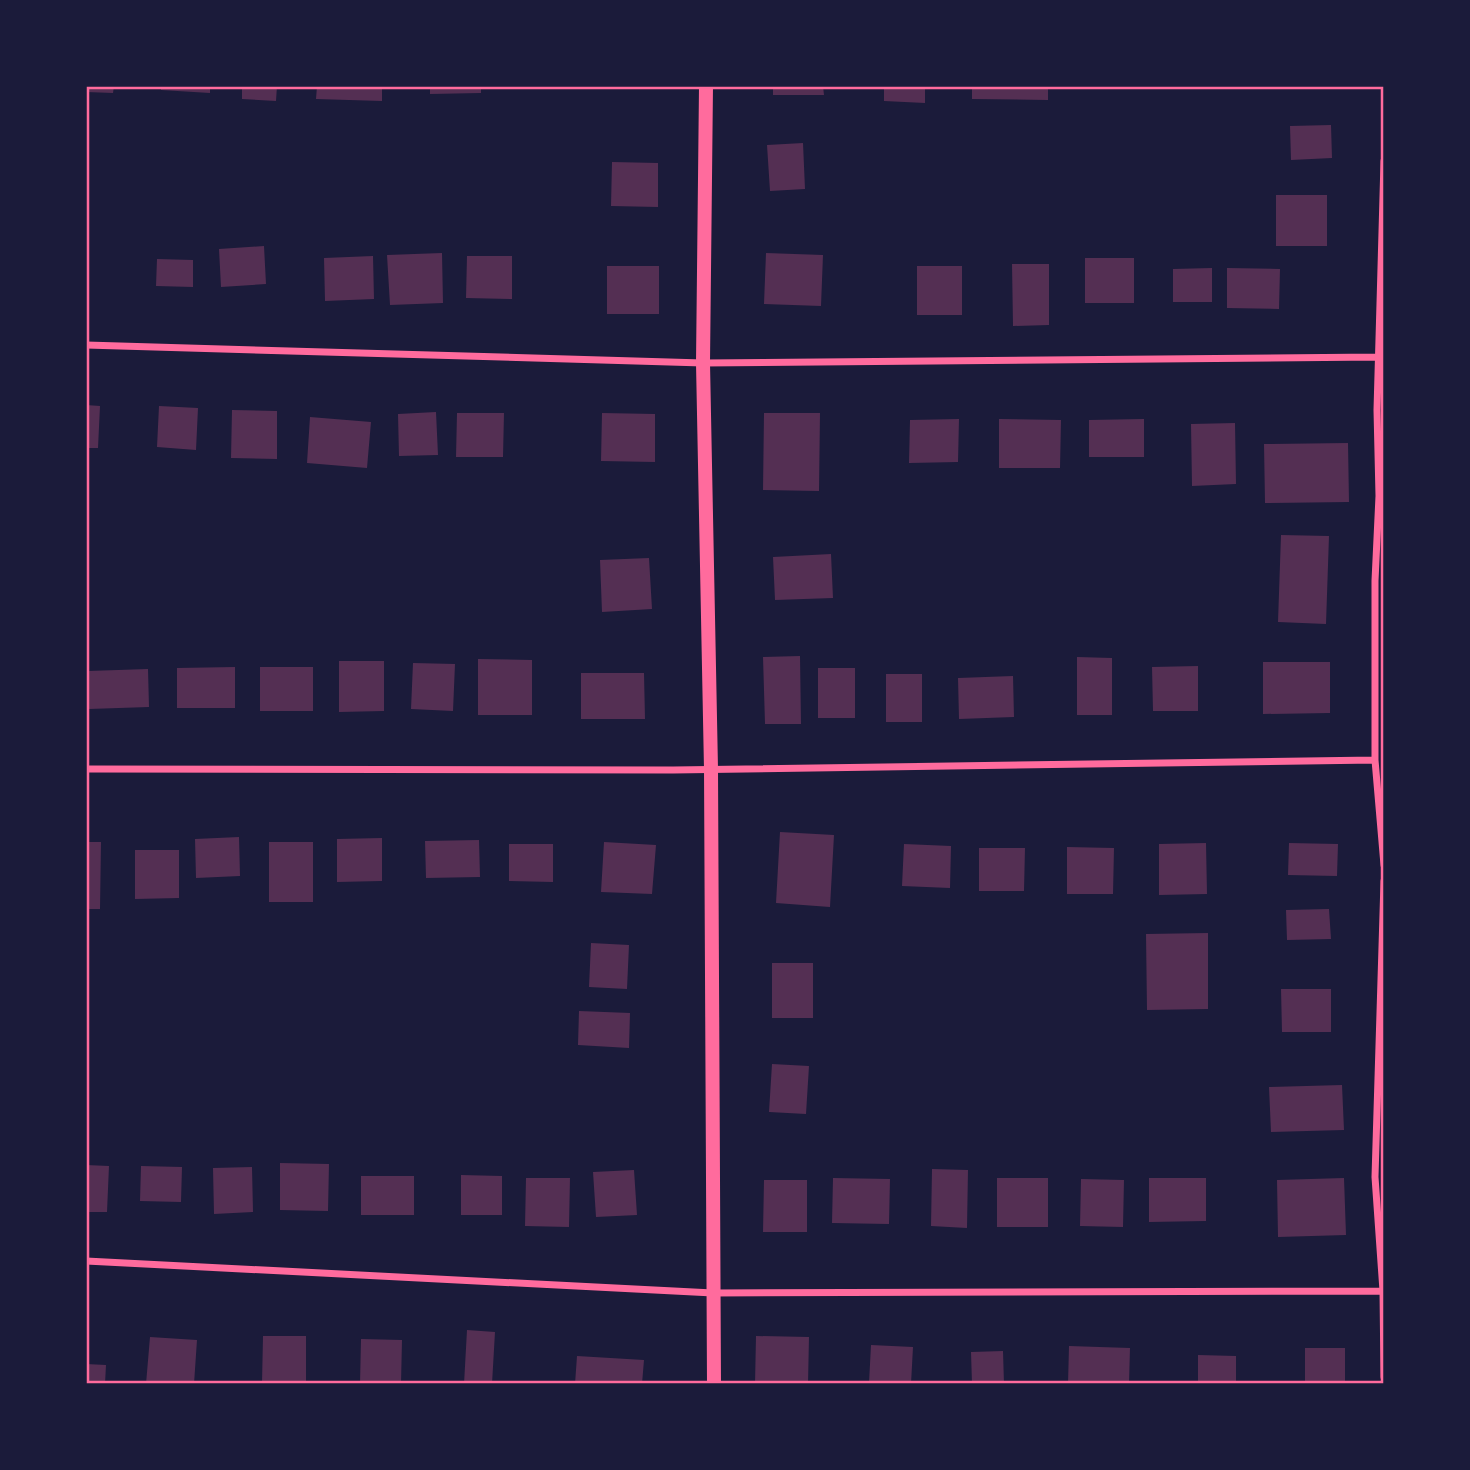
<svg xmlns="http://www.w3.org/2000/svg" width="1470" height="1470" font-family="'Roboto Condensed',sans-serif">
	<style>
		.building { fill: #542f53 }
		.lines { fill: none; stroke-linecap: round; stroke-linejoin: round }
		.minor { stroke: #ff6b9d; stroke-width: 7 }
		.secondary { stroke: #ff6b9d; stroke-width: 14 }
		.neatline { fill: none; stroke: #ff6b9d; stroke-width: 2.5 }
	</style>
	<rect width="100%" height="100%" fill="#1b1b3a"/>
	<!-- building -->
	<path class="building" d="M86,86H114L113,93L86,92Z
		M161,86H210V93L161,90Z
		M242,86H277L276,101L242,99Z
		M317,86H382V101L316,99Z
		M430,86H481V93L430,94Z
		M773,86H823L824,95H773Z
		M884,86H925V103L884,101Z
		M972,86H1048V100L972,99Z
		M1094,86H1137V89L1094,88Z
		M1331,125L1332,158L1291,160L1290,126Z
		M803,143L805,189L770,191L767,145Z
		M612,162L658,163V207L611,206Z
		M1276,195H1327V246H1276Z
		M264,246L266,284L221,287L219,249Z
		M442,253L443,303L390,305L387,255Z
		M766,253L823,255L821,306L764,304Z
		M373,256L374,299L325,301L324,258Z
		M467,256H512V299L466,298Z
		M1085,258H1134V303H1085Z
		M157,259L193,260V287L156,286Z
		M1012,264H1049V325L1013,326Z
		M607,266H659V314H607Z
		M917,266H962V315H917Z
		M1212,268V302H1173V269Z
		M1227,268L1280,269L1279,309L1227,308Z
		M86,405L100,406L98,448H86Z
		M159,406L198,408L196,450L157,447Z
		M232,410L277,411V459L231,458Z
		M436,412L438,455L399,456L398,414Z
		M457,413H504L503,457H456Z
		M602,413L655,414V462L601,461Z
		M764,413H820L819,491L763,490Z
		M310,417L371,422L367,468L307,463Z
		M959,419L958,462L909,463L910,420Z
		M999,419L1061,420L1060,468H999Z
		M1144,419V457H1089V420Z
		M1235,423L1236,484L1192,486L1191,424Z
		M1348,443L1349,502L1265,503L1264,444Z
		M1281,535L1329,536L1326,624L1278,622Z
		M831,554L833,598L775,600L773,557Z
		M649,558L652,609L602,612L600,560Z
		M800,656L801,724H765L763,657Z
		M1077,657L1112,658V715H1077Z
		M478,659L532,660V715H478Z
		M339,661H384V711L339,712Z
		M1263,662H1330V713L1263,714Z
		M413,663L455,664L453,711L411,709Z
		M1198,666V711H1153L1152,667Z
		M235,667V708H177V668Z
		M260,667H313V711H260Z
		M818,668H855V718H818Z
		M148,669L149,707L89,709L88,671Z
		M581,673H644L645,719H581Z
		M886,674H922V722H886Z
		M1013,676L1014,717L959,719L958,678Z
		M780,832L834,835L830,907L776,903Z
		M239,837L240,876L196,878L195,839Z
		M382,838V881L337,882V839Z
		M479,840L480,877L426,878L425,841Z
		M86,842H101L100,909H86Z
		M269,842H313V902H269Z
		M604,842L656,845L652,894L601,892Z
		M1206,843L1207,894L1159,895V844Z
		M1289,843L1338,844L1337,876L1288,875Z
		M509,844H553V882L509,881Z
		M904,844L951,846L950,888L902,886Z
		M1067,847L1114,848L1113,894H1067Z
		M979,848H1025L1024,891H979Z
		M135,850H179V898L135,899Z
		M1329,909L1331,939L1287,940L1286,910Z
		M1208,933V1009L1147,1010L1146,934Z
		M591,943L629,945L627,989L589,987Z
		M772,963H813V1018H772Z
		M1281,989H1331V1032H1282Z
		M579,1011L630,1013L629,1048L578,1045Z
		M772,1064L809,1066L806,1114L769,1112Z
		M1342,1085L1344,1130L1271,1132L1269,1087Z
		M280,1163L329,1164L328,1211L280,1210Z
		M86,1165L109,1166L107,1212H86Z
		M141,1166L182,1167L181,1202L140,1201Z
		M252,1167L253,1212L214,1214L213,1168Z
		M932,1169L968,1170L967,1228L931,1226Z
		M634,1170L637,1215L596,1217L593,1172Z
		M461,1175L502,1176V1215H461Z
		M361,1176H414V1215H361Z
		M526,1178H570L569,1227L525,1226Z
		M833,1178L890,1179L889,1224L832,1223Z
		M997,1178H1048V1227H997Z
		M1149,1178H1206V1221L1149,1222Z
		M1344,1178L1346,1235L1278,1237L1277,1180Z
		M1081,1179L1124,1180L1123,1227L1080,1226Z
		M764,1180H807V1232H763Z
		M467,1330L495,1332L492,1384H464Z
		M263,1336H306V1384L262,1383Z
		M756,1336L809,1337L808,1384H755Z
		M150,1337L197,1340L194,1384H146Z
		M361,1339L402,1340L401,1384H360Z
		M871,1345L913,1347L911,1384L869,1383Z
		M1069,1346L1130,1348L1129,1384H1068Z
		M1305,1348H1345V1384H1305Z
		M1003,1351L1004,1384H972L971,1352Z
		M1198,1355L1236,1356V1384H1198Z
		M577,1356L644,1360L642,1384H575Z
		M86,1364L106,1365L105,1384H86Z"/>
	<g class="lines">
		<!-- minor -->
		<path class="minor" d="M1384,161L1377,410L1379,496L1375,581V760L1384,865
			M86,345L703,363L1378,357
			M86,769L673,770L1375,760
			M1384,881L1375,1177L1383,1291L1384,1377
			M86,1261L713,1293L1383,1291"/>
		<!-- secondary -->
		<path class="secondary" d="M706,86L703,363L711,769L714,1384"/>
	</g>
	<!-- border -->
	<rect width="1470" height="1470" fill="none" stroke="#1b1b3a" stroke-width="175"/>
	<rect x="88" y="88" width="1294" height="1294" class="neatline"/>
</svg>
